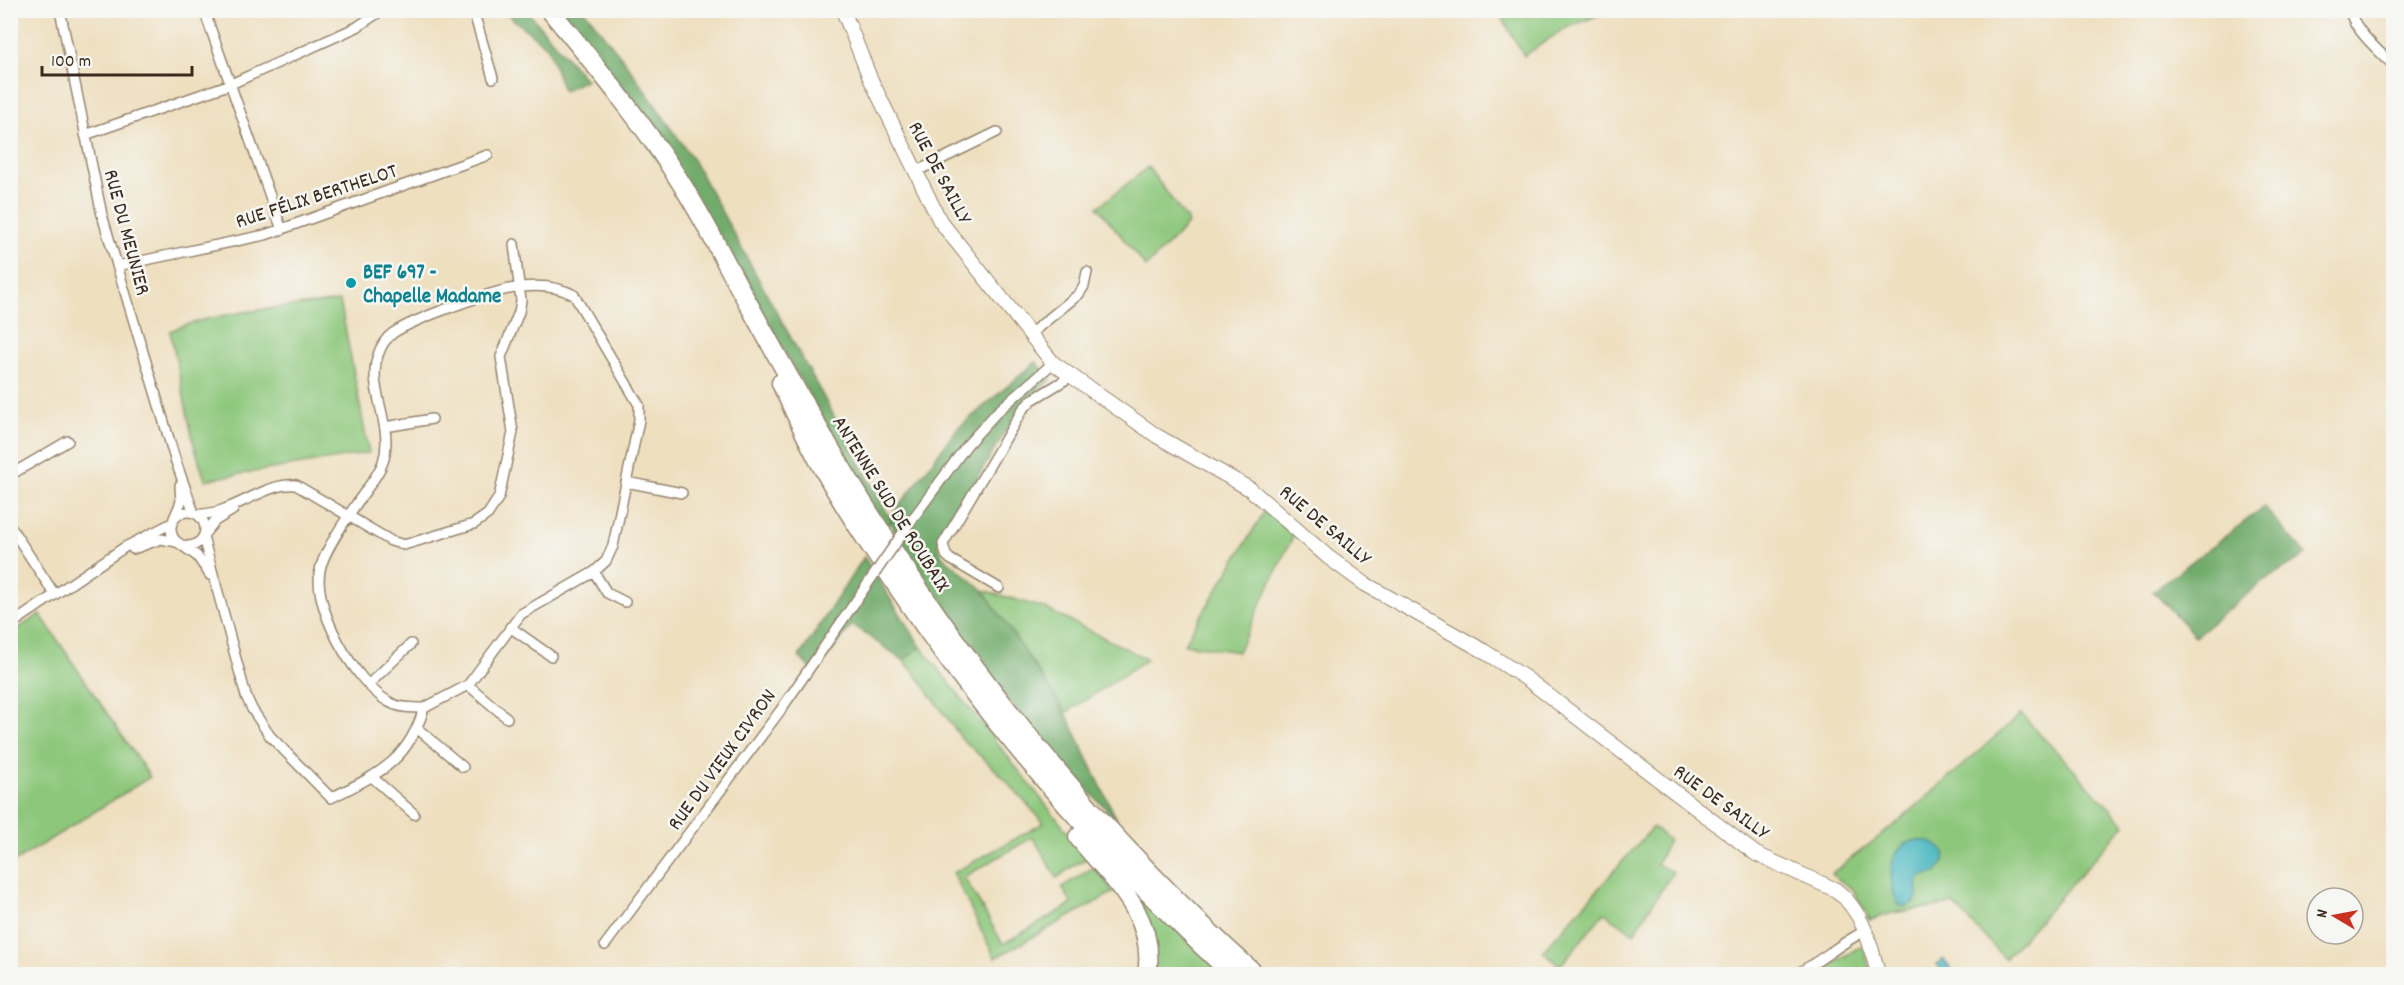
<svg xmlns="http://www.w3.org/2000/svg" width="2404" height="985" font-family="Dekko,sans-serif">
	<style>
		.green { fill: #8dc77c; stroke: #64784d; stroke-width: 1.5 }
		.forest { fill: #72ac6c; stroke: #566b45; stroke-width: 1.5 }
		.water { fill: #48b7c1; stroke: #427070; stroke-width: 1.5 }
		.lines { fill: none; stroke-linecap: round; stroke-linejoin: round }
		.street-casing { stroke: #94846e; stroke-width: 12 }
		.secondary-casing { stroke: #94846e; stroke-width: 16 }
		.highway-casing { stroke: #94846e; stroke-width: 21 }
		.street { stroke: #fff; stroke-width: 9 }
		.secondary { stroke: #fff; stroke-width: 14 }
		.highway { stroke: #fff; stroke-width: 18 }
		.street-bridge-casing { stroke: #94846e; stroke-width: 12; stroke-linecap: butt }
		.street-bridge { stroke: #fff; stroke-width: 9 }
		.culture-dot { fill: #0f9aa8; stroke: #f6f6f2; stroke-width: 2 }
		.labels { text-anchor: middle; stroke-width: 5; stroke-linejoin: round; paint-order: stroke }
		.street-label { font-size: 21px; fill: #3b2a1e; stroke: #f6f6f2 }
		.culture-label { font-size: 21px; font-weight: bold; fill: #0d838f; stroke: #f6f6f2; text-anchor: start }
	</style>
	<rect width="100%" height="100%" fill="#f6f6f2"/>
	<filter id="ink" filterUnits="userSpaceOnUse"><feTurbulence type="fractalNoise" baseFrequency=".0167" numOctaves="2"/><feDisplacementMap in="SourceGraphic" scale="12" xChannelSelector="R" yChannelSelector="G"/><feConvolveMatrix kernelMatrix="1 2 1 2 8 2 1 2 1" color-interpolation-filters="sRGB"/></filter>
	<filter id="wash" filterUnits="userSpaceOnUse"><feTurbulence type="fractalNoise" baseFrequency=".008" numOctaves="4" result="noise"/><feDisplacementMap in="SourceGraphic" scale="24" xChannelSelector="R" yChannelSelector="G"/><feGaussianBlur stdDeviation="1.35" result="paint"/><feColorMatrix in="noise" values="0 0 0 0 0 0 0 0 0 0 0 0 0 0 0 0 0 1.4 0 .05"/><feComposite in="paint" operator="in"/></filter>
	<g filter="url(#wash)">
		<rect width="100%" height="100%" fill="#eedfbf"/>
		<!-- green -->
		<path class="green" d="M1498,11H1609L1564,29L1524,56Z
			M1148,167L1189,223L1146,267L1098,207Z
			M340,301L369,453L205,480L194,445L170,331C214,311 291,307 340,301Z
			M1266,509L1294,534L1238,652L1184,644Z
			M983,590L1044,608L1147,659L1066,713Z
			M40,614L150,777L11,864V633Z
			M921,647L1088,858L1076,864L1057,878L1033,837L964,877L1003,944L1072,904L1062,887L1094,867L1114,892L995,958L953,873L1044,823L1002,776L962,739L917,676L903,660Z
			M2021,714L2125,824L2005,959L1954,904L1892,913L1870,920L1853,890L1831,874L1898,822Z
			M1653,827L1669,840L1657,864L1673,872L1634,933L1604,913L1560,966L1543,951Z
			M1128,883L1218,969L1213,974H1152Z
			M1863,945L1871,974H1815Z"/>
		<!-- forest -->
		<path class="forest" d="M503,11H527L586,80L563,91L548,48Z
			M555,11H585L628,66L692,158L890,518L956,430L1036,362L1051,380L1023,402L938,543L942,556L983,590L1066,713L1117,820L1070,772L1009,702L900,553L891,520L887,530L753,298Z
			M2264,507L2306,555L2266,579L2195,636L2153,591Z
			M864,557L921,647L903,660L852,625L815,673L799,657Z"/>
		<!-- water -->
		<path class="water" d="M1916,840C1937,841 1956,852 1936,873L1921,876L1917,882L1918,892L1915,902L1907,907L1898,905C1888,881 1885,848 1916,840Z
			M1943,959L1954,972L1951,974H1945L1936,964Z"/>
	</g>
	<g filter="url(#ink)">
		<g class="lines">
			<!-- street casing -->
			<g class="street-casing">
				<path id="street" d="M60,10L102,215L175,459L194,513
					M204,10L282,230
					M473,10L493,78
					M2349,10C2357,33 2377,49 2394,66
					M85,135L231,84L357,27L382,10
					M915,172L997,132
					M117,266L265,235L488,155
					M1030,334L1079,294L1084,286L1087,272
					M385,427L432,419
					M10,475L68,441
					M626,482L682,493
					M171 529a17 17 0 1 1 34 0a17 17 0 1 1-34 0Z
					M196,514C230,517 265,481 296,485L391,541L404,545L474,524L488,514L499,497L513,432L501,357L519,312L521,301L514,244
					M174,518L181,502L180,485
					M911,521L967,445L997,412L1053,363
					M10,526L55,595
					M205,533L215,521L233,510
					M203,537L246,696L252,709L270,736L331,798C378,774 408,762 424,708L468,685L521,614L594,572L606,561L613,546L639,420V405L574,295C558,286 539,285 521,287C494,290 416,318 393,333C386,338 381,346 378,355C366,388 395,426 383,462C378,476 368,487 359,500C347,518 327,546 321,566C309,604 356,684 389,702C399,708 412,708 424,708
					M183,546L197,556L210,575
					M133,549L161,539L177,542
					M594,572L607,593L625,602
					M999,588L950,559L946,555L943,544L1023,409L1032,400L1070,377
					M10,625L125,547L172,523
					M510,627L551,656
					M369,684L411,644
					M468,685L507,718
					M418,729L463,767
					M372,777L414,814
					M605,945L780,711L862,592
					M1796,974C1820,962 1840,943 1865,931"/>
			</g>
			<!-- secondary casing -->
			<g class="secondary-casing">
				<path id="secondary" d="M843,10L870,78L940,221L1053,363L1157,436L1250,489L1328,557L1365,584L1482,650L1527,679L1756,854L1836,890C1862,910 1871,944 1878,974"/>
			</g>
			<!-- highway casing -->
			<g class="highway-casing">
				<path id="highway" d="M550,10C596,66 643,122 681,183C706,222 726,264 749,305C785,371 823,438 863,503C972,679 1101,836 1255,974
					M781,383C793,409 805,435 819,461C841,502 867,541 893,580C990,727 1103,854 1232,974
					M1078,837C1112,879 1157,916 1147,974"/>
			</g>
			<!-- street -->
			<use href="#street" class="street"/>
			<!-- secondary -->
			<use href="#secondary" class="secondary"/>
			<!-- highway -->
			<use href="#highway" class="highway"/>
			<!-- street-bridge casing -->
			<g class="street-bridge-casing">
				<path id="street-bridge" d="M862,592L911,521"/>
			</g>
			<!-- street-bridge -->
			<use href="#street-bridge" class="street-bridge"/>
		</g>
	</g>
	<!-- markers -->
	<circle class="culture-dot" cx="351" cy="283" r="6"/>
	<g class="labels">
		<!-- street labels -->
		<g class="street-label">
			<text transform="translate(941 172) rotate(62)" y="7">RUE DE SAILLY</text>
			<text transform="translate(316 195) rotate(-18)" y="7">RUE FÉLIX BERTHELOT</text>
			<text transform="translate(128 232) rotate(75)" y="7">RUE DU MEUNIER</text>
			<text transform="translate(892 503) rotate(58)" y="7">ANTENNE SUD DE ROUBAIX</text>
			<text transform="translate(1326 524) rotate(40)" y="7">RUE DE SAILLY</text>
			<text transform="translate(721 759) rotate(-54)" y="7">RUE DU VIEUX CIVRON</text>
			<text transform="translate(1722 801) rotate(36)" y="7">RUE DE SAILLY</text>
		</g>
		<!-- culture labels -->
		<g class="culture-label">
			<text x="363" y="278">BEF 697 -<tspan x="363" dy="24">Chapelle Madame</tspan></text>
		</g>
	</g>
	<!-- margin -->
	<rect width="2404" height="985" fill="none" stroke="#f6f6f2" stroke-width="36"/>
	<!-- north arrow -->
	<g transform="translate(2335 916) rotate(280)"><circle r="28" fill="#f6f6f2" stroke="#aba49d" stroke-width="1.5"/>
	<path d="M0-4.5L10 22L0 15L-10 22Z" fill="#c8321e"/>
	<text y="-9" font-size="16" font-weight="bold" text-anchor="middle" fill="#3b2a1e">N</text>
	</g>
	<!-- scale -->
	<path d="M42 66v9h150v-9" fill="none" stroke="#3b2a1e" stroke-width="3"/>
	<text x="51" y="66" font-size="18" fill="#3b2a1e" stroke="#f6f6f2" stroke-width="4.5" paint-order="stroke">100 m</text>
</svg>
